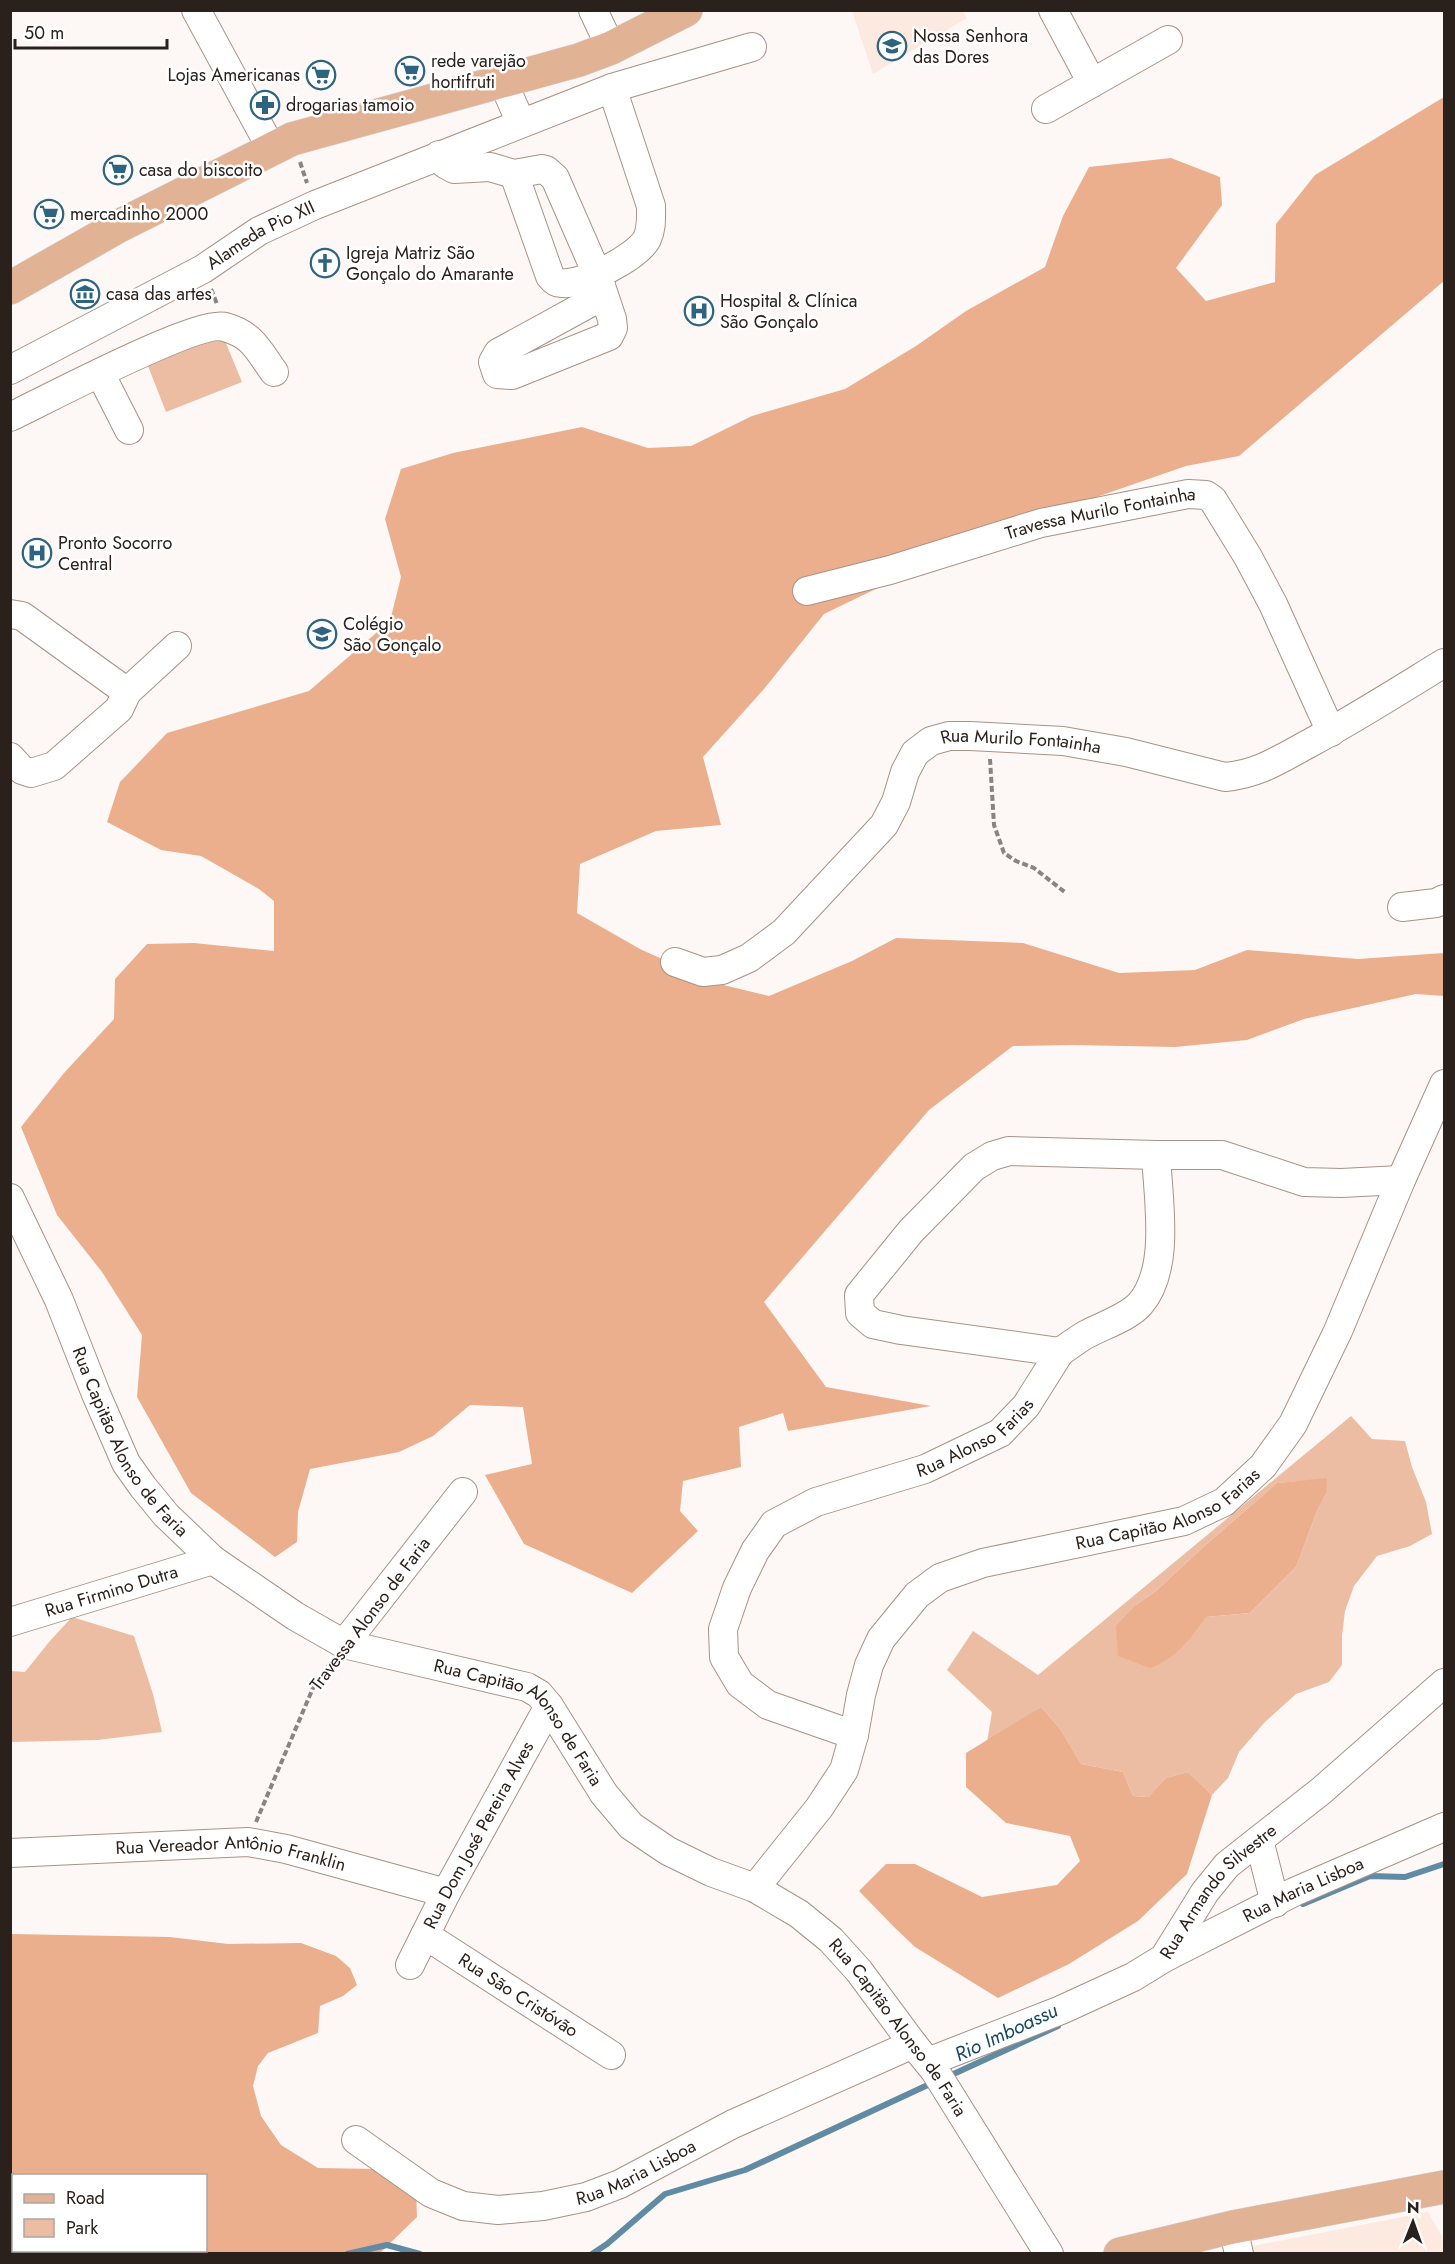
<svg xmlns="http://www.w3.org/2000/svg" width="1455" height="2264" font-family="Jost,sans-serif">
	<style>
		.built { fill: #fce9df }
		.green { fill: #ecbda2; fill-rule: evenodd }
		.forest { fill: #ebaf8d; fill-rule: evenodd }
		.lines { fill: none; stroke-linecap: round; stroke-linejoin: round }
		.stream { stroke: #608ba2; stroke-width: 6 }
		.minor-casing { stroke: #a89286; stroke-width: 30 }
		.major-casing { stroke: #d4d3d2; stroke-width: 34 }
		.path { stroke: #8a837f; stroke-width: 4; stroke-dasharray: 6 3; stroke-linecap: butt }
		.minor { stroke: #fff; stroke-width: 28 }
		.major { stroke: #e2b295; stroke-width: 33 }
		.labels { text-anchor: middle; stroke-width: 5; stroke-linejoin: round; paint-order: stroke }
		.poi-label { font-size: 18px; fill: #2a211c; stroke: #fff; text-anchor: start }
		.street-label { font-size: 18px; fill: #2a211c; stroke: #fff }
		.water-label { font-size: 20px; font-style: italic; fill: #144962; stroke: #fff }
	</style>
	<rect width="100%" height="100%" fill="#fdf8f5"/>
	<!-- built -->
	<path class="built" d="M852,11H963L967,18L873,74Z
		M1428,2212L1442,2236L1444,2253L1249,2254L1248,2247Z"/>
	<!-- green -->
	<path class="green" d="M221,331L242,382L166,412L146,361Z
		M1351,1416L1372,1439L1405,1441L1412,1467L1426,1502L1432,1534L1410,1546L1377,1556L1354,1586L1345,1611L1342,1636V1665L1329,1682L1296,1694L1265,1722L1239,1752L1228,1778L1212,1795L1188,1772L1166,1778L1148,1797L1133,1796L1123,1772L1081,1764L1061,1730L1041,1707L987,1742L992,1712L947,1670L973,1631L1038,1675ZM1326,1479V1494L1317,1511L1296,1567L1250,1613L1206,1617L1136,1605L1156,1591L1200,1550L1277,1483Z
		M72,1617L134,1636L153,1694L162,1732L98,1740L11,1742V1671L25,1672L49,1642Z"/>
	<!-- forest -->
	<path class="forest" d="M1444,97V281L1239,456L1186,466L987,535L824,614L764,689L703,757L721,825L656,831L580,864L577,913L640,949L715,983L769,996L852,961L896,938L1023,943L1119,973L1195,970L1247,950L1358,959L1444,953V996L1416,994L1304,1019L1247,1040L1175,1047L1073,1045L1013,1046L929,1110L764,1302L826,1387L931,1406L788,1431L783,1413L739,1427L741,1467L683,1481L680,1511L698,1531L632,1593L524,1544L485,1475L532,1464L523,1407L470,1405L433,1436L399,1452L310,1469L298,1512L297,1542L275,1557L191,1493L137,1397L142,1335L102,1272L57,1215L21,1127L64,1073L114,1019L115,979L147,944L194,943L274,951V901L259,889L201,856L161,850L107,822L120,782L167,733L309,691L390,621L401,577L385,519L401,469L453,453L582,427L648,448L691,446L752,416L845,389L916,346L966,311L1045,267L1063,216L1089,167L1171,158L1220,177L1222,205L1176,268L1206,301L1275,282L1276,224L1315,175Z
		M1327,1478L1326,1494L1317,1511L1296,1567L1250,1613L1206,1617C1190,1639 1176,1659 1150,1668L1118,1656L1116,1626L1136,1605L1156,1591L1200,1550L1277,1483Z
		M1041,1707L1061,1730L1081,1764L1123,1772L1133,1796L1148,1797L1166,1778L1188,1772L1212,1795L1187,1874L1138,1921L1069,1964L998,1998L915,1947L895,1928L859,1891L886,1864H915L982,1897L1057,1885L1080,1861L1070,1836L1006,1823L966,1787V1753Z
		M11,1934L170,1937L228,1944L301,1943L336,1956L350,1968L357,1985L343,1996L320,2006L318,2033L268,2053L258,2066L253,2086L261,2116L281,2145L318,2168L377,2169L416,2189L417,2217L380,2253L11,2254ZM14,2176H206V2250H14Z"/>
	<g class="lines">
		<!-- stream -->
		<path class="stream" d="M1303,1904L1370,1876L1405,1877L1444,1864
			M947,2077L1058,2026
			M347,2254L387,2245L420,2254
			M592,2254L607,2244L665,2194L745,2170L932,2083"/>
		<!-- minor casing -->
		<g class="minor-casing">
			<g id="minor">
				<path d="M196,10L271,148"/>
				<path d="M593,10L611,48"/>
				<path d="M1053,10L1092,83"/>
				<path d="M503,82L521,123"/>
				<path d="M1046,109L1168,40"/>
				<path d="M439,155L445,164L454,169L490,167L514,174L542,169L546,170L555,178L597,274L612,319L613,328L609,336L512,375L497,374L493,362L498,353L604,295"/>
				<path d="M514,174L550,276C553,280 556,283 561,283C582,286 637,257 647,239C652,228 651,218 651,206L612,88"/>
				<path id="s1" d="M10,370L203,269L259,231L315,205L612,88L752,47"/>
				<path d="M100,373L129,430"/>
				<path d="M10,417C44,401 198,319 225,327C253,335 258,350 274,372"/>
				<path id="s2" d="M807,591L890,570L1041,523L1188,494L1206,495L1213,500L1248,557L1273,604L1331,732"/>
				<path d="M10,614L22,616L127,692L177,646"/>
				<path d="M10,757L22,770L31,773L54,766L119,709L127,692"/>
				<path d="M1402,907L1436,903L1444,899"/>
				<path id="s3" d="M675,962L703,972L722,970L749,958L784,932L884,825L896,802L905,772L915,753L931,741L949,736H970L1063,741L1126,752L1225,777C1259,774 1280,759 1310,743C1356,718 1400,690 1444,663"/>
				<path id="s4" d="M10,1198L59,1300L96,1394L126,1463L143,1487L166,1515L213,1560L295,1616L344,1644L527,1687L539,1694L549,1706L604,1794L631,1826L668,1851L711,1872L755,1888L799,1914L831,1940L859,1971L913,2044L935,2071L1049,2254"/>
				<path d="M1060,1352C1069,1346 1078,1339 1087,1334C1102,1326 1129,1317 1140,1304C1171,1269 1158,1199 1156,1155H1222L1304,1182L1341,1183L1401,1180"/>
				<path id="s5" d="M10,1622L213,1560"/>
				<path d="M344,1644L463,1492"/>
				<path id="s6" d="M854,1735L861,1695L869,1665L881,1639L917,1595L940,1578L983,1563L1184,1521L1224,1502L1263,1466L1293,1424L1338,1331L1401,1180L1444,1084"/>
				<path d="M1259,1840L1275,1903"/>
				<path id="s7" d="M10,1853L248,1842L286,1849L446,1893"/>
				<path id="s8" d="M755,1888L819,1808L844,1770L854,1735L768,1705L740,1684L724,1657L723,1629L737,1588L755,1551L774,1524L816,1502L925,1469L1000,1433L1026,1406L1060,1352L901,1330L873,1324L860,1313L859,1295L911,1231L974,1167L992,1156L1009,1151L1156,1155"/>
				<path id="s9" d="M425,1935L611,2055"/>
				<path id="s10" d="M1166,1957L1294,1892L1444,1827"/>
				<path id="s11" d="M410,1965L446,1893L549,1706"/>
				<path id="s12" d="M928,2062L1061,2010L1133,1977L1164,1958L1205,1892L1227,1865L1321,1791L1444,1683"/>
				<path id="s13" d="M356,2140L431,2193L463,2206L498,2210L543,2206L586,2197L620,2184L733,2124L913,2044"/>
				<path d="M1233,2227L1239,2254"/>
			</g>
		</g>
		<!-- major casing -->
		<g class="major-casing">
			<path id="major" d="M10,288L119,226L292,139L579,60L611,48L686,10
				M1120,2254L1233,2227L1444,2187"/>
		</g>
		<!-- path -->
		<path class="path" d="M300,162L307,183
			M211,289L217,304
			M990,759L994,825L1004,853L1016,861L1034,868L1066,893
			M256,1822L313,1688L330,1663"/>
		<!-- minor -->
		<use href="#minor" class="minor"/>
		<!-- major -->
		<use href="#major" class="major"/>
	</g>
	<!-- icons -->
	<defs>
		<g id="school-ring" transform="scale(1.5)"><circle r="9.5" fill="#fff" stroke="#2e647f" stroke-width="1.5"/><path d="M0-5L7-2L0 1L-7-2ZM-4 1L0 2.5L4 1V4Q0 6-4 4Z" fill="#2e647f"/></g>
		<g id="supermarket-ring" transform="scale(1.5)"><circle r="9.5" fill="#fff" stroke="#2e647f" stroke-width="1.5"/><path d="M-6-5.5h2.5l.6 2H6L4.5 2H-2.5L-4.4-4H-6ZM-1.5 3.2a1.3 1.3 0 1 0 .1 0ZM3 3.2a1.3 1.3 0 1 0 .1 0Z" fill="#2e647f"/></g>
		<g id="pharmacy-ring" transform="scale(1.5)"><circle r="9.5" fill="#fff" stroke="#2e647f" stroke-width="1.5"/><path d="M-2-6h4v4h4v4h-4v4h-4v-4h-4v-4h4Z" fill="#2e647f"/></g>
		<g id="church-ring" transform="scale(1.5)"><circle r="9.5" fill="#fff" stroke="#2e647f" stroke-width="1.5"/><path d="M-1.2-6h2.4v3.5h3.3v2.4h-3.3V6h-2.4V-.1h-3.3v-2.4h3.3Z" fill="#2e647f"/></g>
		<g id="museum-ring" transform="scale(1.5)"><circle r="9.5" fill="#fff" stroke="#2e647f" stroke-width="1.5"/><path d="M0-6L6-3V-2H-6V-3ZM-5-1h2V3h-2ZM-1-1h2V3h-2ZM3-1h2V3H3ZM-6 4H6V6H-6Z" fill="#2e647f"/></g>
		<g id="hospital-ring" transform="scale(1.5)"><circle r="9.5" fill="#fff" stroke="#2e647f" stroke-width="1.5"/><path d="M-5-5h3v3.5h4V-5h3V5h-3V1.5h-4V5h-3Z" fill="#2e647f"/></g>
	</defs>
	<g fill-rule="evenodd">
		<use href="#school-ring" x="892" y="46"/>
		<use href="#supermarket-ring" x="410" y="71"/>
		<use href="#supermarket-ring" x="321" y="75"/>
		<use href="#pharmacy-ring" x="265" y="105"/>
		<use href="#supermarket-ring" x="118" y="170"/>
		<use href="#supermarket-ring" x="49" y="214"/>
		<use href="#church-ring" x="325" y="263"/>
		<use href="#museum-ring" x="85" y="294"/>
		<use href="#hospital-ring" x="699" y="311"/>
		<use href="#hospital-ring" x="37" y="553"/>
		<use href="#school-ring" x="322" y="634"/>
	</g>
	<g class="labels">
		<!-- poi labels -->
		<g class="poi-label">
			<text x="913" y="42">Nossa Senhora<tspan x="913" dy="21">das Dores</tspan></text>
			<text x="431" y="67">rede varejão<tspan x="431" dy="21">hortifruti</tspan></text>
			<text x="300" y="81" text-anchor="end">Lojas Americanas</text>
			<text x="286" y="111">drogarias tamoio</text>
			<text x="139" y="176">casa do biscoito</text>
			<text x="70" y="220">mercadinho 2000</text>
			<text x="346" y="259">Igreja Matriz São<tspan x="346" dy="21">Gonçalo do Amarante</tspan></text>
			<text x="106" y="300">casa das artes</text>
			<text x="720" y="307">Hospital &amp; Clínica<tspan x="720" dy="21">São Gonçalo</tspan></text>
			<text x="58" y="549">Pronto Socorro<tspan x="58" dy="21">Central</tspan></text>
			<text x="343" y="630">Colégio<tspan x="343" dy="21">São Gonçalo</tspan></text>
		</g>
		<!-- street labels -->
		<g class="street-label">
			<text dy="6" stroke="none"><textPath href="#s1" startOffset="285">Alameda Pio XII</textPath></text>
			<text dy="6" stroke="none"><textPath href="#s2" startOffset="304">Travessa Murilo Fontainha</textPath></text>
			<text dy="6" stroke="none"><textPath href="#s3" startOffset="458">Rua Murilo Fontainha</textPath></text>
			<text dy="6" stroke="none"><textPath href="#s8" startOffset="708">Rua Alonso Farias</textPath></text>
			<text dy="6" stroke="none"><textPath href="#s4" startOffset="273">Rua Capitão Alonso de Faria</textPath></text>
			<text dy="6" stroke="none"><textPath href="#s6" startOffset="426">Rua Capitão Alonso Farias</textPath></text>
			<text dy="6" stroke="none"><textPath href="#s5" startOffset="106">Rua Firmino Dutra</textPath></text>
			<text transform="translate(370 1614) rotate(-53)" y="6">Travessa Alonso de Faria</text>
			<text dy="6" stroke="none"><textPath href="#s4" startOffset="777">Rua Capitão Alonso de Faria</textPath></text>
			<text dy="6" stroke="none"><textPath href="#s11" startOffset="147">Rua Dom José Pereira Alves</textPath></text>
			<text dy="6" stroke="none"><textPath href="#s7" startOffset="222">Rua Vereador Antônio Franklin</textPath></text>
			<text dy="6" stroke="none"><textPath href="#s10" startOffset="153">Rua Maria Lisboa</textPath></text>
			<text dy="6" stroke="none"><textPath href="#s12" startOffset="345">Rua Armando Silvestre</textPath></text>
			<text dy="6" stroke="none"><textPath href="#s9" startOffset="111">Rua São Cristóvão</textPath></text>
			<text dy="6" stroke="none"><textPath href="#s4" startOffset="1281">Rua Capitão Alonso de Faria</textPath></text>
			<text dy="6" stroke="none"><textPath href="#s13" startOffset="306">Rua Maria Lisboa</textPath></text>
		</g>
		<!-- water labels -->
		<g class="water-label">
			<text transform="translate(1006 2032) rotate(-25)" y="7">Rio Imboassu</text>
		</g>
	</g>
	<!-- border -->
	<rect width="1455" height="2264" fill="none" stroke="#2a211c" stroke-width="24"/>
	<!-- legend -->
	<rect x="12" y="2174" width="195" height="78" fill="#ffffff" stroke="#aaa6a4" stroke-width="1.5"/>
	<rect x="24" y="2194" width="30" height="9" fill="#e2b295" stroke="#aaa6a4" stroke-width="1.5"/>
	<text x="66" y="2204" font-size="18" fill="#2a211c">Road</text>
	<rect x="24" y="2219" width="30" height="18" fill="#ecbda2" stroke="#aaa6a4" stroke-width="1.5"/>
	<text x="66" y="2234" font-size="18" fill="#2a211c">Park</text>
	<!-- north arrow -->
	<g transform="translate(1413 2222) rotate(1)" stroke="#ffffff" stroke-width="4.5" paint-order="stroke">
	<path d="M0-4.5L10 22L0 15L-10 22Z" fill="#2a211c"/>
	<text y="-9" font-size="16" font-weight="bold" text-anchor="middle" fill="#2a211c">N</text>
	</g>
	<!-- scale -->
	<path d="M15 39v9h152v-9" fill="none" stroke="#2a211c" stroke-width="3"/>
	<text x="24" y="39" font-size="18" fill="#2a211c" stroke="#ffffff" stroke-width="4.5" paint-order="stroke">50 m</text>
</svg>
